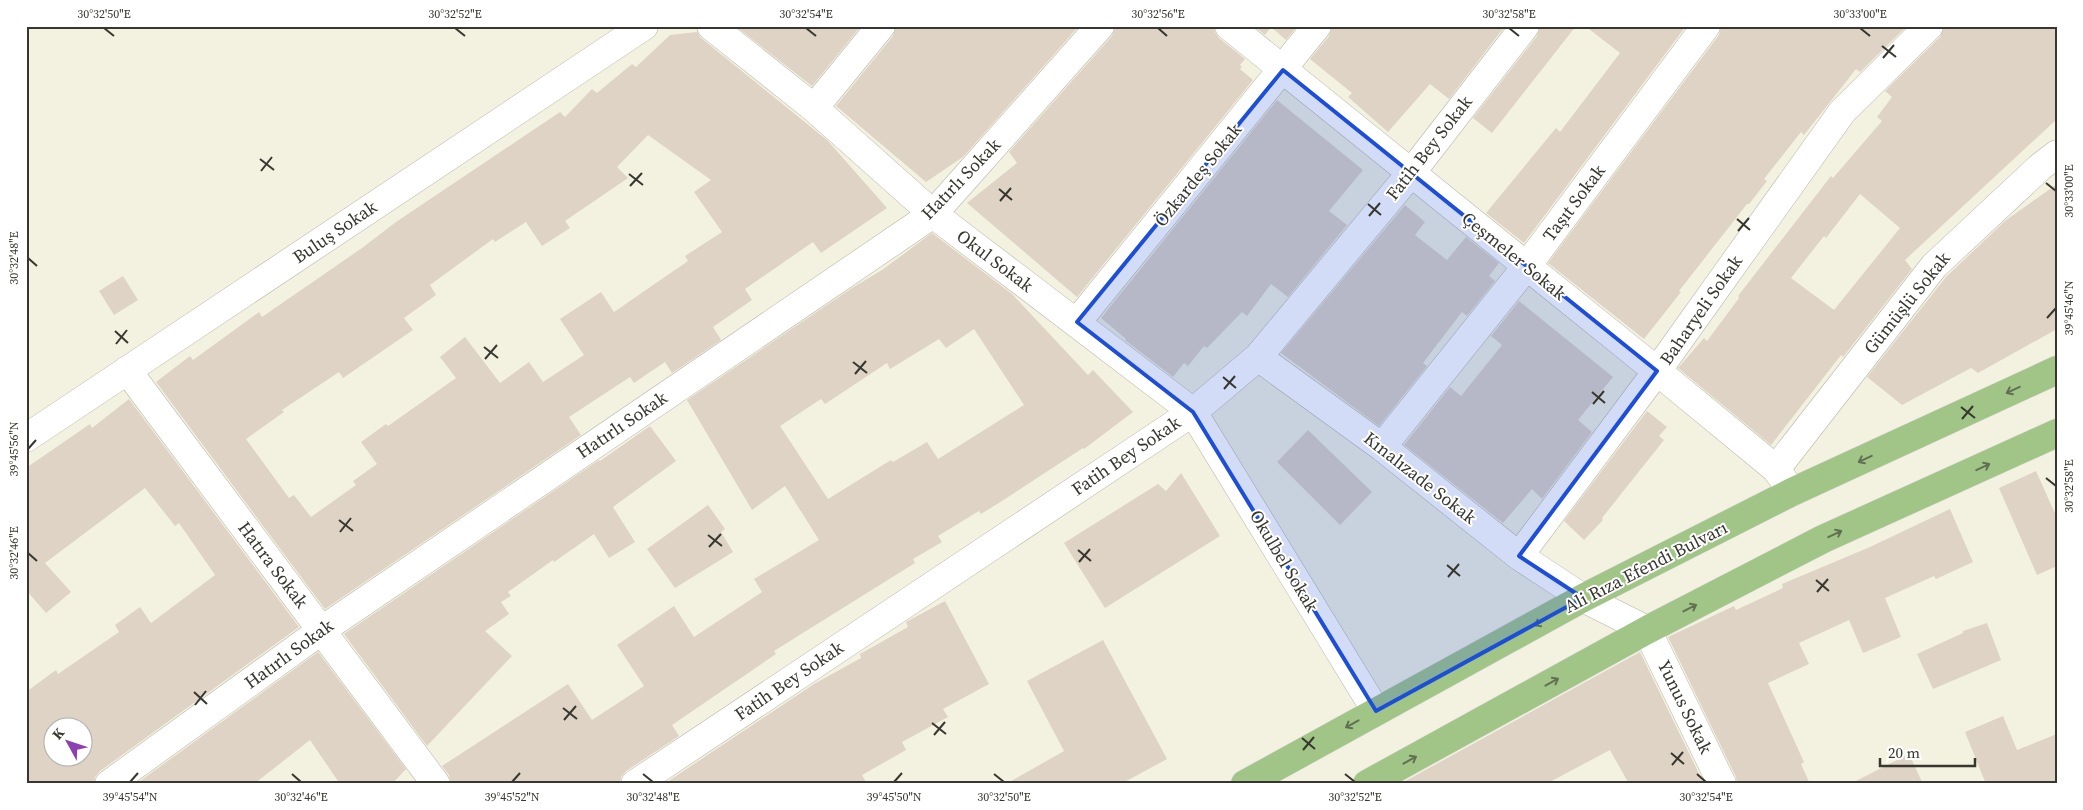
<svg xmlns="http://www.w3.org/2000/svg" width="2083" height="810" font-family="'Source Serif 4',serif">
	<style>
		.building { fill: #ded3c4; fill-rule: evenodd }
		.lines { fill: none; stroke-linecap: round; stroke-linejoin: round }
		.minor-casing { stroke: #b6b5a5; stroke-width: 29 }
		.primary-casing { stroke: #d7d7d6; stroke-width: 29 }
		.minor { stroke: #fff; stroke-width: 28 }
		.primary { stroke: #a0c587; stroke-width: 28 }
		.oneway { stroke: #617053 }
		.marked { fill: #1d4ed8; fill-opacity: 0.2; stroke: #1d4ed8; stroke-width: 4; stroke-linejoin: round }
		.ticks { fill: none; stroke: #373730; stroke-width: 2 }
		.labels { text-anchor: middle; stroke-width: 4; stroke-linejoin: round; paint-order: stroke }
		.street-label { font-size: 18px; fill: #373730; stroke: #fff }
		.neatline { fill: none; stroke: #373730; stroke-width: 2 }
		.ticks-label { font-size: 12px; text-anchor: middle; fill: #373730 }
	</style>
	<rect width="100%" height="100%" fill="#f3f2e0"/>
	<!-- building -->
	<path class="building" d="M767,26H861L812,86L739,29Z
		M896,26H1079L963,157L926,182L836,106L893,36Z
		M1115,26H1214L1215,32L1219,38L1245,59L1240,65L1242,67L1240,69L1253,80L1077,297L967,203L1017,163L1009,152L1112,36Z
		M1254,26H1297L1286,40L1271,27L1265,35Z
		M1332,26H1505L1449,99L1430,84L1388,132L1348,97L1352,93L1310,59L1329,36Z
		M1540,26H1576L1492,133L1473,118L1537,36Z
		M1585,26H1686L1524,243L1486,213L1556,128L1560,132L1620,53Z
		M1721,26H1907L1860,72L1856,69L1804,135L1801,132L1764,179L1767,181L1749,204H1747L1679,291L1681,292L1644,339L1548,263L1719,35Z
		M1944,26H2057V119L1905,260L1912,269L1843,357L1841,355L1771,445L1678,368L1704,338L1707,341L1739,298L1738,296L1831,176L1833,178L1882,121L1877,117L1892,97L1885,91L1940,37ZM1860,194L1900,228L1834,310L1791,278L1824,236L1826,238Z
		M697,32L701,38L827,140L887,208L821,253L813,242L745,289L752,300L713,327L721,340L672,373L665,362L634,383L630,377L569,417L581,435L325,609L156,382L190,356L193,360L259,312L262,317L362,248L396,222L560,112L565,117L592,89L597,93L632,64L636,67L670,35ZM648,135L711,180L694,192L722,232L685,256L688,261L614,312L601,292L560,319L584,355L543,382L529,362L500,383L465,337L440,357L456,378L388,426L386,424L361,442L377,464L353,481L356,485L311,517L294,495L289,498L246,439L284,412L282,410L339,372L343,378L413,330L404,318L436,295L430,285L493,239L495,242L526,222L542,246L570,228L565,221L628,178L617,167Z
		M1277,100L1363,170L1329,211L1347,225L1288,297L1271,284L1247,316L1242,312L1207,348L1204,346L1188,366L1184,363L1173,377L1125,340L1126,339L1101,318Z
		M2057,184V329L1978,373L1971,368L1902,405L1867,377L1946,277L2005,221Z
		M1405,205L1425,222L1415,235L1447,260L1466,237L1499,263L1489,276L1495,281L1467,316L1462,312L1423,363L1427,366L1379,426L1281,353Z
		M932,233L1012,294L1088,375L1093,370L1133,412L1084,449L1083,448L1002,501L981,514L979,511L938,536L942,542L913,559L915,563L774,651L776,654L672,725L679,736L626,771L621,777L620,784H451L449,775L442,766L568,684L592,720L644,686L617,645L674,606L694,637L762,592L754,579L819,540L785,486L752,510L687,400L852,288L882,270ZM974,329L1024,405L938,459L927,442L893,462L891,460L828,499L780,426L821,399L825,404L887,363L890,369L939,339L946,348Z
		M123,276L138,300L114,315L99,291Z
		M1519,301L1613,377L1578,420L1592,432L1542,499L1532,489L1503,523L1404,445L1450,387L1461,396L1502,345L1491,336Z
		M129,399L299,627L100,771L95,777L94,784H26V692L56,670L58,674L119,632L115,625L140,607L151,623L215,575L179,523L175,526L145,488L45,563L71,592L46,613L26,590V468L90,424L92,428ZM52,728H82V758H52Z
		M1647,411L1667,427L1659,436L1664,440L1602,518L1603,520L1584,540L1564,521Z
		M650,426L676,461L613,507L635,542L609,558L594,534L554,562L553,560L508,592L511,596L501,602L509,614L485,631L512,656L427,746L344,634L599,460L600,461Z
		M1308,430L1372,492L1340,525L1277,462Z
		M2036,471L2057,518V566L2037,575L1999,488Z
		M1181,473L1220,536L1105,608L1064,543L1158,484L1166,491Z
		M708,505L725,529L721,532L733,552L675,588L647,549Z
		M1950,509L1973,562L1936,579L1934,576L1885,598L1901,637L1863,653L1849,620L1799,643L1809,664L1768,683L1804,762L1801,764L1810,784H1737L1736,777L1668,637L1734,606L1736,610L1783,588L1782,584L1870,547Z
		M945,601L989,684L943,709L948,717L902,742L906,750L862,775L867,784H664L814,684L861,658L860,654L908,627L906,622Z
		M1987,623L2001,660L1933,689L1917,654L1963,633V631Z
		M1103,640L1167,759L1121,784H1006L1064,751L1027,681Z
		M318,652L406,769L392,784H340L310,740L254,784H136Z
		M1640,652L1704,784H1629L1610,750L1546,784H1400Z
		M2003,716L2017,750L2057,734V784H1986L1965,732Z
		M1909,754L1923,784H1850Z"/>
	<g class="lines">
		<!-- minor casing -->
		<g class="minor-casing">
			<path id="minor" d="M711,26L814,108L933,214L1193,412L1376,711
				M1229,26L1657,371L1776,469L1792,492
				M814,108L881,26
				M1077,322L1317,26
				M1258,357L1382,447L1519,556L1583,598L1647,630L1722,784
				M127,370L436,784
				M26,438L644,26
				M1382,447L1526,267L1706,26
				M1776,469L1934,266L2040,167L2057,154
				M1519,556L1657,371L1842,112L1929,26
				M109,784L322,630L933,214L1100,26
				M635,784L1193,412L1258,357L1411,173L1525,26"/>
		</g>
		<!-- primary casing -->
		<g class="primary-casing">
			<path id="primary" d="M1245,784L1583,598L1792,492L2057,370
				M1367,784L1647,630L1823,539L2057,433"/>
		</g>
		<!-- minor -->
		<use href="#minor" class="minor"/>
		<!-- primary -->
		<use href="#primary" class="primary"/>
	</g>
	<!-- one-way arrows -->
	<defs><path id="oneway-shaft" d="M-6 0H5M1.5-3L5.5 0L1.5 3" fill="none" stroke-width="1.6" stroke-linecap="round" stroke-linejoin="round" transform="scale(1.25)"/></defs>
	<g class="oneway">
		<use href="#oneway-shaft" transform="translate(2013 390) rotate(155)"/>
		<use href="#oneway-shaft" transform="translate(1865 459) rotate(155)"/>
		<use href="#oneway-shaft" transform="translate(1983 467) rotate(-25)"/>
		<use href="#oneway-shaft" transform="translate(1835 534) rotate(-25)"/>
		<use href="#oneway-shaft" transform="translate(1690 608) rotate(-27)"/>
		<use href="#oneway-shaft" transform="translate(1541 622) rotate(152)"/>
		<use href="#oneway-shaft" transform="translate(1552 682) rotate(-29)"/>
		<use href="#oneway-shaft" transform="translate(1352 724) rotate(151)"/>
		<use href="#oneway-shaft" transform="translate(1410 760) rotate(-29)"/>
	</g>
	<!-- marked area -->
	<path class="marked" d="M1283,70L1657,371L1519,556L1583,598L1376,711L1193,412L1077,322Z"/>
	<!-- ticks -->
	<path class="ticks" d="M104,28L114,36M455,28L465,36M806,28L816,36M1158,28L1167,36M1509,28L1519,36M1860,28L1870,36M1882,46L1896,57M1883,58L1894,45M260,159L274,170M261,171L272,157M629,174L643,185M2046,183L2056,191M630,186L642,173M999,189L1012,200M1000,201L1011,188M1368,204L1381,215M1369,216L1380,203M1737,219L1750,230M1738,231L1749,218M28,258L37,266M2047,318L2056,308M115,331L128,343M116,344L127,330M484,347L498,358M485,359L497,345M853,362L867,373M855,374L866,361M1223,377L1236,388M1224,389L1235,376M1592,392L1605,403M1593,404L1604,391M1961,407L1975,418M1962,419L1973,406M28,449L36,440M2046,478L2056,486M339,520L353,531M340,532L351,518M708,535L722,546M709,547L721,534M1078,550L1091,561M28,553L37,561M1079,562L1090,549M1447,565L1460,576M1448,577L1459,564M1816,580L1829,591M1817,592L1828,579M194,692L207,704M195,705L206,691M563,708L577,719M564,720L576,706M932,723L946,734M934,735L945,722M1302,738L1315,749M1303,750L1314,737M1671,753L1684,764M1672,765L1683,752M292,774L301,782M643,774L653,782M994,774L1004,782M1345,774L1355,782M1697,774L1706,782M130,782L138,773M512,782L520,773M894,782L902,773"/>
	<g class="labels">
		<!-- street labels -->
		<g class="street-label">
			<text transform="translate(1429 148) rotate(-52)" y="6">Fatih Bey Sokak</text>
			<text transform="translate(1198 175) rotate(-51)" y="6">Özkardeş Sokak</text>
			<text transform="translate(961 179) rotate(-46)" y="6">Hatırlı Sokak</text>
			<text transform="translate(1574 203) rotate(-53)" y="6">Taşıt Sokak</text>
			<text transform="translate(335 232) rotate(-34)" y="6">Buluş Sokak</text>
			<text transform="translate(1514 256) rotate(39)" y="6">Çeşmeler Sokak</text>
			<text transform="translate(995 261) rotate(37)" y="6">Okul Sokak</text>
			<text transform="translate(1907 303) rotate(-51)" y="6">Gümüşlü Sokak</text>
			<text transform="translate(1701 310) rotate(-55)" y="6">Baharyeli Sokak</text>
			<text transform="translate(622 425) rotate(-34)" y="6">Hatırlı Sokak</text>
			<text transform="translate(1126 456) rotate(-34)" y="6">Fatih Bey Sokak</text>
			<text transform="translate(1420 478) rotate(38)" y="6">Kınalızade Sokak</text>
			<text transform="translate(1284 561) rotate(59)" y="6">Okulbel Sokak</text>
			<text transform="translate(273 565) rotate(53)" y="6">Hatıra Sokak</text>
			<text transform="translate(1646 567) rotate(-27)" y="6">Ali Rıza Efendi Bulvarı</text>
			<text transform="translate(289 654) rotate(-36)" y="6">Hatırlı Sokak</text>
			<text transform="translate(789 681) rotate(-34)" y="6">Fatih Bey Sokak</text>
			<text transform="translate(1685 707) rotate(64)" y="6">Yunus Sokak</text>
		</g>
	</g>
	<!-- border -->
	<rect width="2083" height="810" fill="none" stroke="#ffffff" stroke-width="55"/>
	<!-- north arrow -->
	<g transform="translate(68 742) rotate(310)"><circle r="24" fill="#ffffff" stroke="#afafac"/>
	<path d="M0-4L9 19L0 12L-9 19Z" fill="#8d40b1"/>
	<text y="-8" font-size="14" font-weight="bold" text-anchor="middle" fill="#373730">K</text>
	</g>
	<!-- scale -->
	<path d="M1880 758v8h95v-8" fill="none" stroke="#373730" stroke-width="2.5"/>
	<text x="1888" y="758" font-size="15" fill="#373730" stroke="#ffffff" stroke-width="4" paint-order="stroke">20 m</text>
	<rect x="28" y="28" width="2028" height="754" class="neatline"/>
	<g class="ticks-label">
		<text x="104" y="18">30°32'50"E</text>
		<text x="455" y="18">30°32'52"E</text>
		<text x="806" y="18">30°32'54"E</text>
		<text x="1158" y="18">30°32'56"E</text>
		<text x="1509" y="18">30°32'58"E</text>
		<text x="1860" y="18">30°33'00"E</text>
		<text transform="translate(2069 191) rotate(-90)" y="4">30°33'00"E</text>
		<text transform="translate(14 258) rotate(-90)" y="4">30°32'48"E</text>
		<text transform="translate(2069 308) rotate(-90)" y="4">39°45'46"N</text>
		<text transform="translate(14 449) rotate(-90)" y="4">39°45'56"N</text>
		<text transform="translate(2069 486) rotate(-90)" y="4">30°32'58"E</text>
		<text transform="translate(14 553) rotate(-90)" y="4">30°32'46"E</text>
		<text x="130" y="801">39°45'54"N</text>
		<text x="301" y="801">30°32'46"E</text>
		<text x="512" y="801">39°45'52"N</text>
		<text x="653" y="801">30°32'48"E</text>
		<text x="894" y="801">39°45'50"N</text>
		<text x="1004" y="801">30°32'50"E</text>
		<text x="1355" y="801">30°32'52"E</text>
		<text x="1706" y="801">30°32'54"E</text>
	</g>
</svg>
